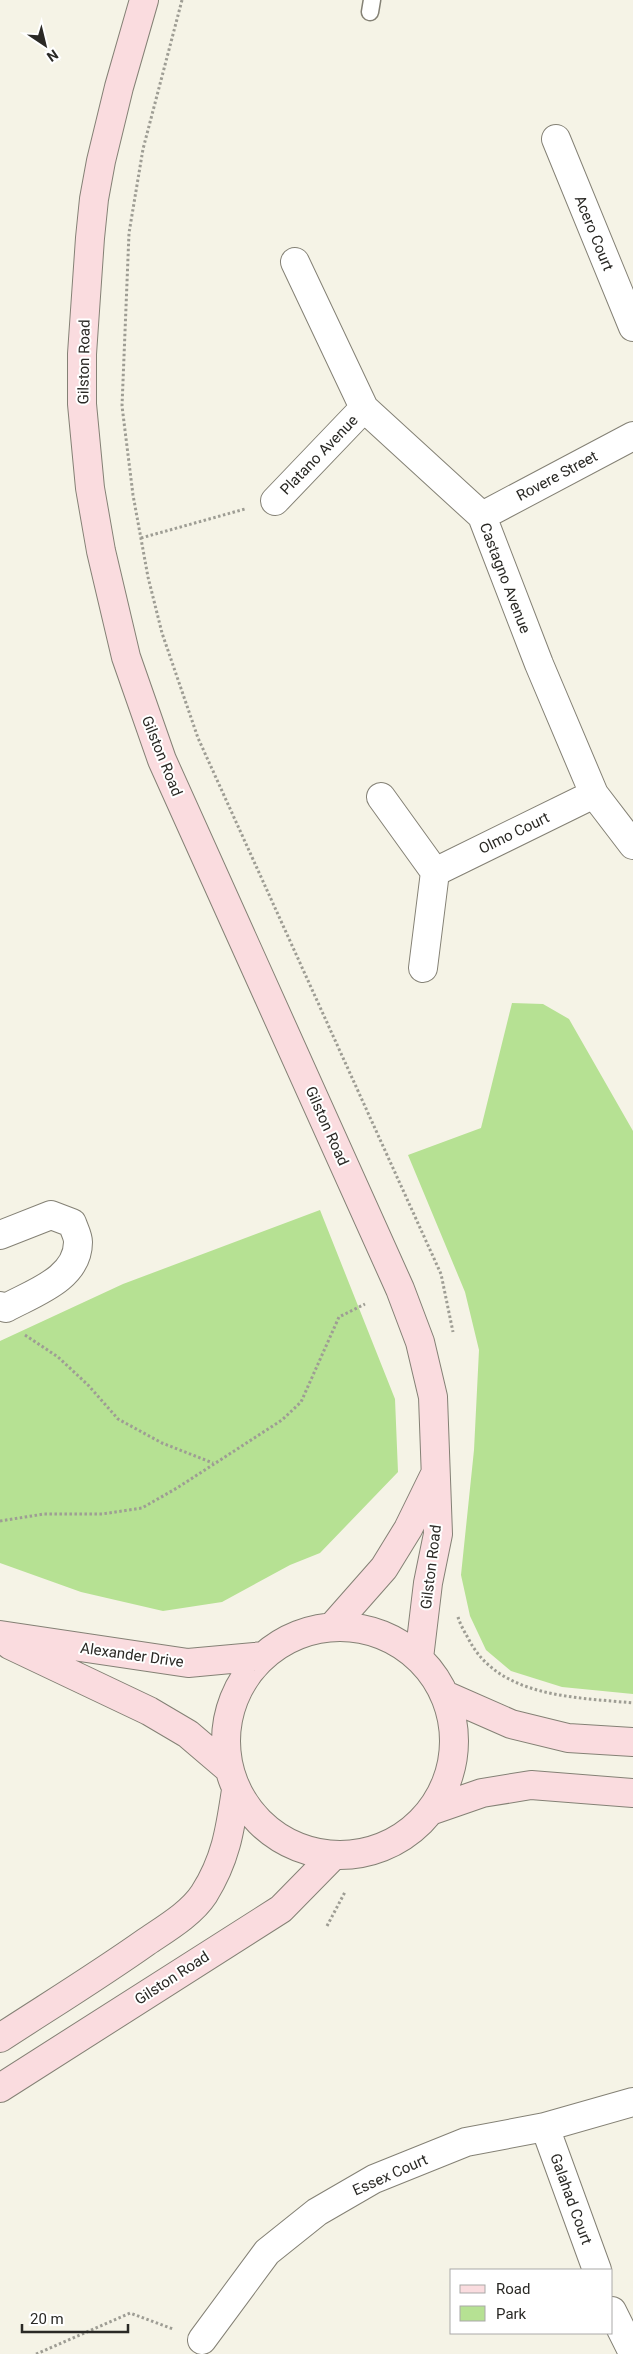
<svg xmlns="http://www.w3.org/2000/svg" width="633" height="2354" font-family="Roboto,sans-serif">
	<style>
		.green { fill: #b6e193 }
		.lines { fill: none; stroke-linecap: round; stroke-linejoin: round }
		.lane-casing { stroke: #848175; stroke-width: 19 }
		.street-casing { stroke: #848175; stroke-width: 30 }
		.secondary-casing { stroke: #848175; stroke-width: 30 }
		.path { stroke: #9e9d94; stroke-width: 3; stroke-dasharray: 2.5 2.5; stroke-linecap: butt }
		.lane { stroke: #fff; stroke-width: 16 }
		.street { stroke: #fff; stroke-width: 28 }
		.secondary { stroke: #fadcdf; stroke-width: 28 }
		.labels { text-anchor: middle; stroke-width: 4; stroke-linejoin: round; paint-order: stroke }
		.street-label { font-size: 15px; fill: #2a2925; stroke: #fff }
	</style>
	<rect width="100%" height="100%" fill="#f5f3e6"/>
	<!-- green -->
	<path class="green" d="M512,1003L543,1004L569,1019L633,1131V1694L562,1687L511,1671L486,1650L470,1616L461,1575L474,1450L479,1350L465,1292L408,1155L481,1128Z
		M320,1210L395,1399L398,1472L320,1553L290,1565L222,1602L163,1611L81,1592L0,1563V1341L123,1284Z"/>
	<g class="lines">
		<!-- lane casing -->
		<g class="lane-casing">
			<path id="lane" d="M370,12L372,0"/>
		</g>
		<!-- street casing -->
		<g class="street-casing">
			<path id="street" d="M556,139L633,327
				M295,262L364,408L482,516L539,664L594,794L633,845
				M275,501L364,408
				M482,516L633,436
				M381,797L435,872L423,968
				M435,872L594,794
				M0,1235L51,1215L72,1223C74,1229 78,1236 78,1242C78,1279 33,1293 6,1308L0,1306
				M545,2127L597,2270
				M612,2311L633,2353
				M202,2340L267,2252L317,2212L374,2179L466,2142L545,2127L633,2102"/>
		</g>
		<!-- secondary casing -->
		<g class="secondary-casing">
			<path id="secondary" d="M144,0L119,87L101,161L94,199L90,238L82,354V404L90,488L101,551L126,657L162,760L400,1289L420,1342L433,1397L438,1534L428,1583L419,1658
				M332,1627L384,1568L408,1529L434,1476
				M226 1741a114 114 0 1 1 228 0a114 114 0 1 1-228 0Z
				M0,1635L188,1663L264,1656
				M10,1645L149,1711L188,1734L229,1769
				M445,1695L511,1724L568,1738L633,1742
				M430,1811L482,1793L531,1785L633,1793
				M0,2038C49,2006 98,1976 146,1942C165,1929 191,1914 204,1894C226,1859 230,1830 236,1790
				M0,2088L281,1909L334,1855"/>
		</g>
		<!-- path -->
		<path class="path" d="M182,0L143,149L129,233L122,406L133,495L148,577L162,633L198,738L441,1274L453,1332
			M141,538L245,509
			M25,1335L58,1357L88,1385L118,1419L162,1443L213,1463
			M0,1521L44,1514H102L142,1508L177,1488L282,1420L301,1402L339,1317L365,1304
			M458,1617C460,1624 464,1631 468,1638C498,1698 575,1697 633,1703
			M327,1926L345,1892
			M36,2354L130,2313L173,2329"/>
		<!-- lane -->
		<use href="#lane" class="lane"/>
		<!-- street -->
		<use href="#street" class="street"/>
		<!-- secondary -->
		<use href="#secondary" class="secondary"/>
	</g>
	<g class="labels">
		<!-- street labels -->
		<g class="street-label">
			<text transform="translate(594 233) rotate(68)" y="5">Acero Court</text>
			<text transform="translate(84 362) rotate(-89)" y="5">Gilston Road</text>
			<text transform="translate(319 455) rotate(-46)" y="5">Platano Avenue</text>
			<text transform="translate(557 476) rotate(-28)" y="5">Rovere Street</text>
			<text transform="translate(505 578) rotate(69)" y="5">Castagno Avenue</text>
			<text transform="translate(162 756) rotate(68)" y="5">Gilston Road</text>
			<text transform="translate(514 833) rotate(-26)" y="5">Olmo Court</text>
			<text transform="translate(327 1126) rotate(66)" y="5">Gilston Road</text>
			<text transform="translate(431 1567) rotate(-83)" y="5">Gilston Road</text>
			<text transform="translate(132 1655) rotate(8)" y="5">Alexander Drive</text>
			<text transform="translate(172 1978) rotate(-33)" y="5">Gilston Road</text>
			<text transform="translate(390 2175) rotate(-24)" y="5">Essex Court</text>
			<text transform="translate(571 2199) rotate(70)" y="5">Galahad Court</text>
		</g>
	</g>
	<!-- legend -->
	<rect x="450" y="2269" width="162" height="65" fill="#ffffff" stroke="#aaa9a8"/>
	<rect x="460" y="2285" width="25" height="8" fill="#fadcdf" stroke="#aaa9a8"/>
	<text x="496" y="2294" font-size="15" fill="#2a2925">Road</text>
	<rect x="460" y="2306" width="25" height="15" fill="#b6e193" stroke="#aaa9a8"/>
	<text x="496" y="2319" font-size="15" fill="#2a2925">Park</text>
	<!-- north arrow -->
	<g transform="translate(45 45) rotate(145)" stroke="#ffffff" stroke-width="4" paint-order="stroke">
	<path d="M0-4L9 19L0 12L-9 19Z" fill="#2a2925"/>
	<text y="-8" font-size="14" font-weight="bold" text-anchor="middle" fill="#2a2925">N</text>
	</g>
	<!-- scale -->
	<path d="M22 2324v8h106v-8" fill="none" stroke="#2a2925" stroke-width="2.5"/>
	<text x="30" y="2324" font-size="15" fill="#2a2925" stroke="#ffffff" stroke-width="4" paint-order="stroke">20 m</text>
</svg>
